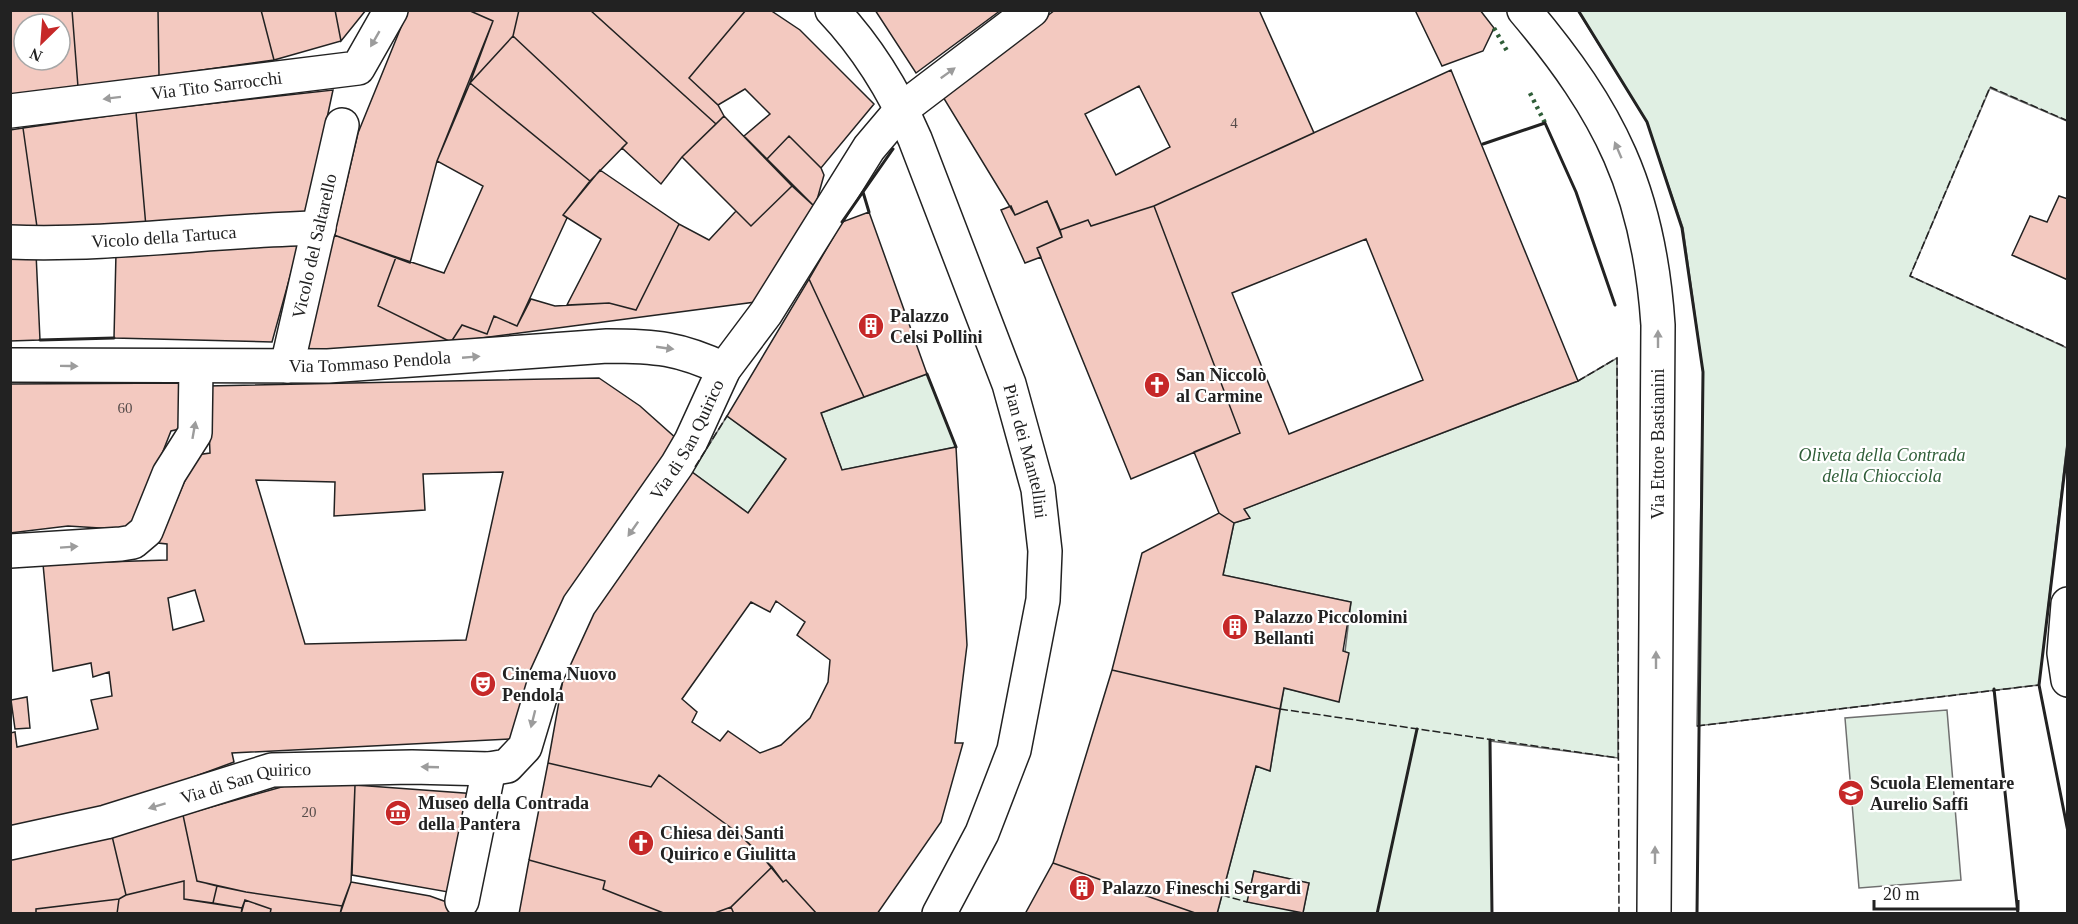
<svg xmlns="http://www.w3.org/2000/svg" width="2078" height="924" font-family="Georgia,serif">
	<style>
		.green { fill: #e0efe3; stroke: #6f6f6f; stroke-width: 1.5; fill-rule: evenodd }
		.building { fill: #f3c9c0; stroke: #222; stroke-width: 1.5; fill-rule: evenodd }
		.lines { fill: none; stroke-linecap: round; stroke-linejoin: round }
		.street-casing { stroke: #222; stroke-width: 36 }
		.street { stroke: #fff; stroke-width: 33 }
		.hedge { stroke: #2f5e38; stroke-width: 4.5; stroke-dasharray: 3 4.5; stroke-linecap: butt }
		.fence { stroke: #222; stroke-width: 1.5; stroke-dasharray: 8 3; stroke-linecap: butt }
		.wall { stroke: #222; stroke-width: 3 }
		.oneway { fill: #9c9c9c }
		.labels { text-anchor: middle; stroke-width: 4.5; stroke-linejoin: round; paint-order: stroke }
		.number-label { font-size: 15px; fill: #564c4a }
		.street-label { font-size: 18px; fill: #222; stroke: #fff }
		.poi-label { font-size: 18px; font-weight: bold; fill: #222; stroke: #fff; text-anchor: start }
		.park-label { font-size: 18px; font-style: italic; fill: #2f5e38; stroke: #fff }
	</style>
	<rect width="100%" height="100%" fill="#fff"/>
	<!-- green -->
	<path class="green" d="M1578,11H2067V121L1990,88L1910,276L2067,348V443L2039,685L1697,726L1703,372L1683,228L1647,122Z
		M1617,358L1618,758L1490,741L1492,913L1217,914L1256,766L1270,771L1284,688L1339,701L1351,602L1223,575L1234,523L1249,518L1244,509L1578,381ZM1254,871L1309,883L1303,912L1248,902Z
		M927,374L956,447L842,470L821,413Z
		M727,416L786,459L748,513L692,472Z
		M1947,710L1961,880L1859,888L1845,718Z"/>
	<!-- building -->
	<path class="building" d="M10,10H72L78,87L10,96ZM24,24H60V60H24Z
		M72,10H158L159,76L78,87Z
		M158,10H261L274,60L159,76Z
		M261,10H335L341,41L274,60Z
		M335,10H366L341,41Z
		M408,10H468L493,21L437,161L410,263L334,235L358,133Z
		M468,10H519L513,36L470,83L493,21Z
		M519,10H590L716,124L682,157L661,184L622,148L627,143L513,36Z
		M590,10H746L689,78L718,105L724,116L716,124Z
		M746,10H770L800,30L874,104L821,168L789,136L767,159L744,136L770,114L745,89L718,105L689,78Z
		M875,10H1001L916,73Z
		M1055,10H1259L1314,133L1154,206L1091,226L1088,220L1060,230L1047,201L1015,215L943,97ZM1139,86L1170,147L1116,175L1085,114Z
		M1415,10H1480L1494,28L1483,51L1442,66Z
		M513,36L627,143L590,181L470,83Z
		M1451,70L1578,381L1244,509L1250,518L1234,523L1219,513L1194,452L1240,433L1154,206ZM1366,239L1423,380L1289,434L1232,293Z
		M470,83L590,181L563,215L567,218L517,326L494,316L487,334L462,325L451,342L378,306L396,257L444,273L483,186L437,161Z
		M333,90L305,221L146,227L136,112Z
		M136,112L146,227L38,234L23,128Z
		M724,116L792,186L751,226L682,157Z
		M23,128L38,234L10,233V130Z
		M789,136L821,168L824,175L815,207L767,159Z
		M600,170L679,224L636,310L609,303L567,305L601,239L563,215Z
		M792,186L815,207L763,301L451,342L462,325L487,334L494,316L517,326L531,299L555,306L609,303L636,310L679,224L709,240L736,211L751,226Z
		M2059,196L2068,199V280L2012,255L2030,216L2047,222Z
		M1047,201L1062,237L1037,248L1041,257L1025,263L1001,210L1011,206L1015,215Z
		M1154,206L1240,433L1131,479L1037,248L1062,237L1060,230L1088,220L1091,226Z
		M869,212L927,374L864,397L809,279L842,222Z
		M334,235L396,257L378,306L451,342L305,355Z
		M300,240L272,342L114,338L116,253Z
		M10,252L36,253L40,340L10,341Z
		M809,279L864,397L821,413L842,470L956,447L967,645L955,743H963L941,822L877,914H817L786,880L783,882L760,854L738,833L659,775L651,787L548,763L565,668L597,600L692,472L748,513L786,459L727,416ZM776,601L805,622L797,635L830,660L828,682L810,718L781,745L760,753L728,731L720,741L692,722L697,712L682,699L751,602L770,612Z
		M599,378L640,406L678,440L511,739L232,753L234,762L109,808L10,826V733L15,732L17,747L98,729L91,700L112,696L109,672L93,677L91,663L53,671L43,564L167,560V544L158,543L196,455L210,453L207,386ZM503,472L466,640L305,644L256,480L335,482L334,516L425,510L423,474ZM195,590L204,621L173,630L168,598Z
		M180,383L184,428L171,431L132,530L68,526L10,533V384Z
		M1219,513L1234,523L1223,575L1351,602L1343,651L1349,653L1339,702L1284,688L1280,709L1112,670L1142,553Z
		M1112,670L1280,709L1270,771L1256,766L1217,914H1198L1053,863Z
		M27,697L30,728L15,729L11,700Z
		M548,763L651,787L659,775L738,833L772,867L731,907L712,914H666L603,889L605,881L529,860Z
		M355,785L477,794L448,892L352,875Z
		M355,785L351,882L342,906L246,892L197,881L183,815L285,786Z
		M183,815L197,881L217,886L213,903L184,899V881L126,895L112,836Z
		M112,836L126,895L119,899L36,909V914H10V856Z
		M529,860L605,881L603,889L666,914H519Z
		M1053,863L1198,914H1025Z
		M772,867L783,882L786,880L817,914H734L731,907Z
		M1254,871L1309,883L1303,913L1247,902Z
		M184,881V899L242,908L241,914H117L119,899L126,895Z
		M351,882L430,896L480,914H340Z
		M217,886L246,892L342,906L340,914H270L271,909L245,900L242,908L213,903Z
		M119,899L117,914H36V909Z
		M245,900L271,909L270,914H241Z
		M731,907L734,914H712Z"/>
	<g class="lines">
		<!-- street casing -->
		<g class="street-casing">
			<g id="street">
				<path id="s1" d="M832,10C867,47 895,93 915,139L1009,384L1038,489L1045,551L1043,600L1014,750L982,833L939,914"/>
				<path d="M1524,10C1610,112 1649,190 1658,325L1654,914"/>
				<path id="s2" d="M10,111L358,68L391,10"/>
				<path id="s3" d="M10,242C113,246 216,230 319,228"/>
				<path id="s4" d="M10,365L328,366L607,346C656,346 679,348 724,369"/>
				<path id="s5" d="M287,366L342,125"/>
				<path d="M10,551L121,544L133,542L146,531L169,474L195,433L196,367"/>
				<path d="M2068,604L2064,653L2068,680"/>
				<path id="s6" d="M10,843L106,822L272,770L412,767L489,769L507,766L525,747L546,677L579,605L677,465L691,441L724,369L766,313L869,148L902,109L1032,10"/>
				<path d="M462,901L489,769"/>
			</g>
		</g>
		<!-- street -->
		<use href="#street" class="street"/>
		<!-- hedge -->
		<path class="hedge" d="M1494,28L1507,51
			M1530,93L1545,123"/>
		<!-- fence -->
		<path class="fence" d="M2068,121L1990,87L1910,276L2068,348
			M1578,381L1617,358L1619,914
			M695,467L727,416
			M1280,709L1618,758
			M1697,726L2039,685
			M1222,895L1247,902"/>
		<!-- wall -->
		<path class="wall" d="M1578,10L1647,122L1682,228L1703,372L1697,914
			M1483,144L1545,123L1576,192L1615,305
			M863,192L869,212
			M842,222L893,149
			M40,340L114,338
			M927,374L956,447
			M2068,443L2039,685L2068,832
			M1994,689L2018,914
			M1490,740L1492,914
			M1377,914L1417,729"/>
	</g>
	<!-- one-way arrows -->
	<defs><path id="oneway-solid" d="M-6-.8H1V-3.2L6.5 0L1 3.2V.8H-6Z" transform="scale(1.5)"/></defs>
	<g class="oneway">
		<use href="#oneway-solid" transform="translate(375 39) rotate(120)"/>
		<use href="#oneway-solid" transform="translate(948 73) rotate(-36)"/>
		<use href="#oneway-solid" transform="translate(112 98) rotate(173)"/>
		<use href="#oneway-solid" transform="translate(1618 150) rotate(-113)"/>
		<use href="#oneway-solid" transform="translate(1658 339) rotate(-90)"/>
		<use href="#oneway-solid" transform="translate(665 348) rotate(8)"/>
		<use href="#oneway-solid" transform="translate(471 357) rotate(-5)"/>
		<use href="#oneway-solid" transform="translate(69 366) rotate(1)"/>
		<use href="#oneway-solid" transform="translate(194 430) rotate(-80)"/>
		<use href="#oneway-solid" transform="translate(633 529) rotate(125)"/>
		<use href="#oneway-solid" transform="translate(69 547) rotate(-4)"/>
		<use href="#oneway-solid" transform="translate(1656 660) rotate(-90)"/>
		<use href="#oneway-solid" transform="translate(533 719) rotate(104)"/>
		<use href="#oneway-solid" transform="translate(430 767) rotate(-178)"/>
		<use href="#oneway-solid" transform="translate(157 806) rotate(163)"/>
		<use href="#oneway-solid" transform="translate(1655 855) rotate(-90)"/>
	</g>
	<!-- icons -->
	<defs>
		<g id="building-disc" transform="scale(1.35)"><circle r="9.5" fill="#c62828" stroke="#fff"/><path d="M-4-6H4V6H1V3H-1V6H-4ZM-2.5-4.3h1.7v1.8h-1.7ZM.8-4.3h1.7v1.8H.8ZM-2.5-1h1.7V.8h-1.7ZM.8-1h1.7V.8H.8Z" fill="#fff"/></g>
		<g id="church-disc" transform="scale(1.35)"><circle r="9.5" fill="#c62828" stroke="#fff"/><path d="M-1.2-6h2.4v3.5h3.3v2.4h-3.3V6h-2.4V-.1h-3.3v-2.4h3.3Z" fill="#fff"/></g>
		<g id="theatre-disc" transform="scale(1.35)"><circle r="9.5" fill="#c62828" stroke="#fff"/><path d="M-5-5.5Q0-4 5-5.5V0Q5 5 0 6Q-5 5-5 0ZM-3.3-2.5H-1v1.5H-3.3ZM1-2.5H3.3v1.5H1ZM-2.8 1Q0 5.5 2.8 1Z" fill="#fff"/></g>
		<g id="school-disc" transform="scale(1.35)"><circle r="9.5" fill="#c62828" stroke="#fff"/><path d="M0-5L7-2L0 1L-7-2ZM-4 1L0 2.5L4 1V4Q0 6-4 4Z" fill="#fff"/></g>
		<g id="museum-disc" transform="scale(1.35)"><circle r="9.5" fill="#c62828" stroke="#fff"/><path d="M0-6L6-3V-2H-6V-3ZM-5-1h2V3h-2ZM-1-1h2V3h-2ZM3-1h2V3H3ZM-6 4H6V6H-6Z" fill="#fff"/></g>
	</defs>
	<g fill-rule="evenodd">
		<use href="#building-disc" x="871" y="326"/>
		<use href="#church-disc" x="1157" y="385"/>
		<use href="#building-disc" x="1235" y="627"/>
		<use href="#theatre-disc" x="483" y="684"/>
		<use href="#school-disc" x="1851" y="793"/>
		<use href="#museum-disc" x="398" y="813"/>
		<use href="#church-disc" x="641" y="843"/>
		<use href="#building-disc" x="1082" y="888"/>
	</g>
	<g class="labels">
		<!-- number labels -->
		<g class="number-label">
			<text x="1234" y="128">4</text>
			<text x="125" y="413">60</text>
			<text x="309" y="817">20</text>
		</g>
		<!-- street labels -->
		<g class="street-label">
			<text dy="6" stroke="none"><textPath href="#s2" startOffset="208">Via Tito Sarrocchi</textPath></text>
			<text dy="6" stroke="none"><textPath href="#s3" startOffset="154">Vicolo della Tartuca</textPath></text>
			<text dy="6" stroke="none"><textPath href="#s5" startOffset="123">Vicolo del Saltarello</textPath></text>
			<text dy="6" stroke="none"><textPath href="#s4" startOffset="360">Via Tommaso Pendola</textPath></text>
			<text dy="6" stroke="none"><textPath href="#s6" startOffset="884">Via di San Quirico</textPath></text>
			<text transform="translate(1658 444) rotate(-90)" y="6">Via Ettore Bastianini</text>
			<text dy="6" stroke="none"><textPath href="#s1" startOffset="486">Pian dei Mantellini</textPath></text>
			<text dy="6" stroke="none"><textPath href="#s6" startOffset="244">Via di San Quirico</textPath></text>
		</g>
		<!-- poi labels -->
		<g class="poi-label">
			<text x="890" y="322">Palazzo<tspan x="890" dy="21">Celsi Pollini</tspan></text>
			<text x="1176" y="381">San Niccolò<tspan x="1176" dy="21">al Carmine</tspan></text>
			<text x="1254" y="623">Palazzo Piccolomini<tspan x="1254" dy="21">Bellanti</tspan></text>
			<text x="502" y="680">Cinema Nuovo<tspan x="502" dy="21">Pendola</tspan></text>
			<text x="1870" y="789">Scuola Elementare<tspan x="1870" dy="21">Aurelio Saffi</tspan></text>
			<text x="418" y="809">Museo della Contrada<tspan x="418" dy="21">della Pantera</tspan></text>
			<text x="660" y="839">Chiesa dei Santi<tspan x="660" dy="21">Quirico e Giulitta</tspan></text>
			<text x="1102" y="894">Palazzo Fineschi Sergardi</text>
		</g>
		<!-- park labels -->
		<g class="park-label">
			<text x="1882" y="461">Oliveta della Contrada<tspan x="1882" dy="21">della Chiocciola</tspan></text>
		</g>
	</g>
	<!-- border -->
	<rect width="2078" height="924" fill="none" stroke="#222222" stroke-width="24"/>
	<!-- north arrow -->
	<g transform="translate(42 42) rotate(205)"><circle r="28" fill="#ffffff" stroke="#a7a7a7" stroke-width="1.5"/>
	<path d="M0-4.5L10 22L0 15L-10 22Z" fill="#c62828"/>
	<text y="-9" font-size="16" font-weight="bold" text-anchor="middle" fill="#222222">N</text>
	</g>
	<!-- scale -->
	<path d="M1874 900v9h144v-9" fill="none" stroke="#222222" stroke-width="3"/>
	<text x="1883" y="900" font-size="18" fill="#222222" stroke="#ffffff" stroke-width="4.5" paint-order="stroke">20 m</text>
</svg>
